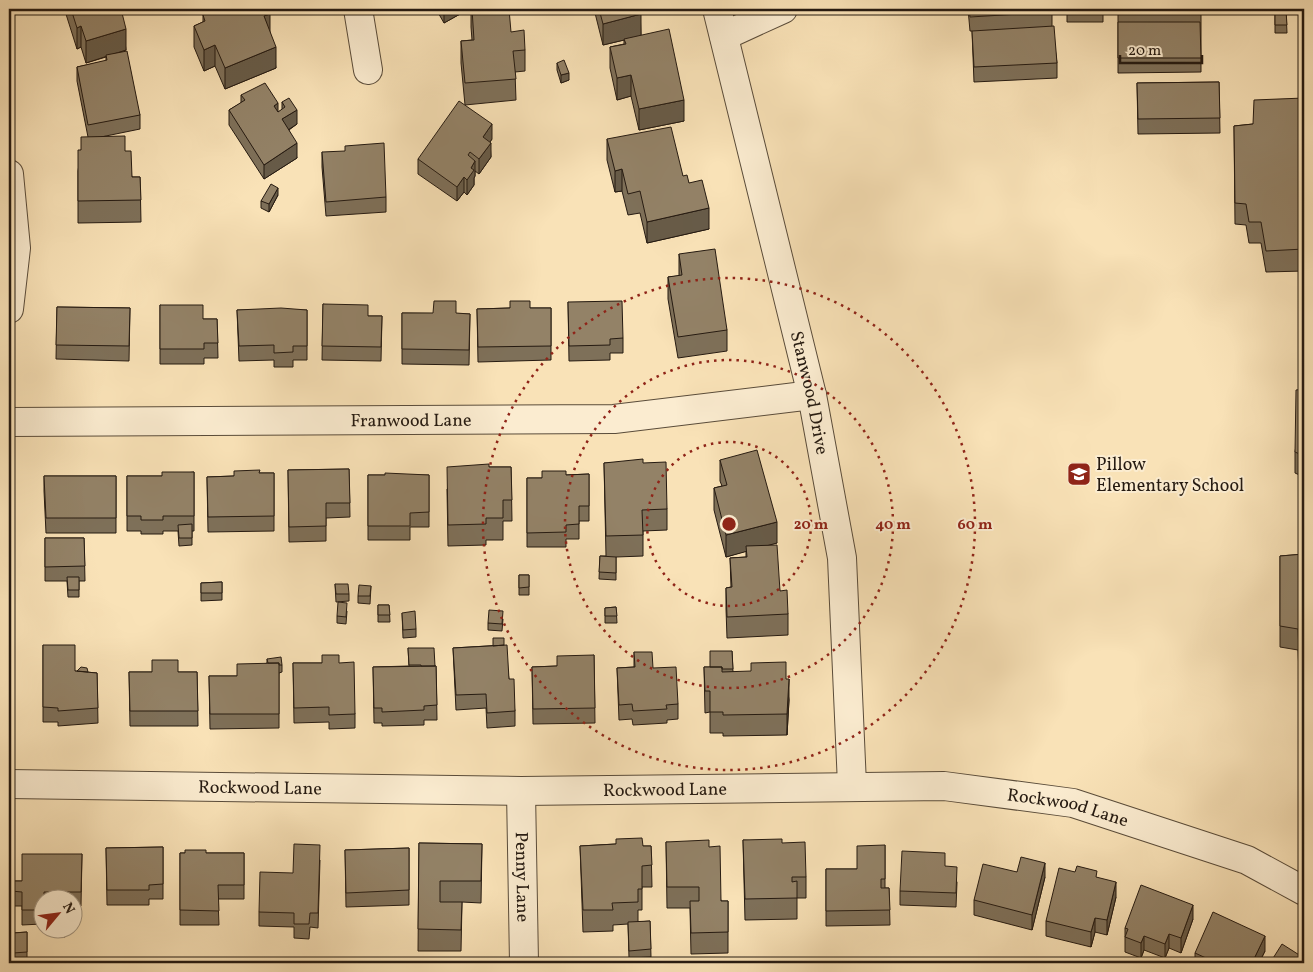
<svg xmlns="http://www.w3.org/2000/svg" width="1313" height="972" font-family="Vollkorn,serif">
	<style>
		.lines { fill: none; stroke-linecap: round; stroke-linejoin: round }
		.minor-casing { stroke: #5a4c3a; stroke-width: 30 }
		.minor { stroke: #fbecd0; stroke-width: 28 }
		.wall { fill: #7e7059; stroke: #251a11 }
		.shaded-wall { fill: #675b48; stroke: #251a11 }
		.building { fill: #938267; stroke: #251a11 }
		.ring { fill: none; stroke: #8f2418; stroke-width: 2.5; stroke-dasharray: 2.5 5 }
		.labels { text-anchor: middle; stroke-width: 4; stroke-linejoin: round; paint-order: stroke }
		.street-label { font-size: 18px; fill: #251a11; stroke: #fbecd0 }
		.poi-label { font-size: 18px; fill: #251a11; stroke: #fbecd0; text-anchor: start }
		.centre { fill: #8f2418; stroke: #fbecd0; stroke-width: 2.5 }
		.ring-label { font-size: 15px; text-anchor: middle; font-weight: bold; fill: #8f2418; stroke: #fbecd0; stroke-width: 4; stroke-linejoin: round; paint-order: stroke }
	</style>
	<rect width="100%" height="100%" fill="#f9e2b7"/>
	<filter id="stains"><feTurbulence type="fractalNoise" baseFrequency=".004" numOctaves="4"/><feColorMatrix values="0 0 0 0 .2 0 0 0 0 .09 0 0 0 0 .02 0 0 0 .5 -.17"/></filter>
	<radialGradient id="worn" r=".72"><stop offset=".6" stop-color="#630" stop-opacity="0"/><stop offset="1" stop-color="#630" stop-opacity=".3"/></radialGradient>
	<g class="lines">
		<!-- minor casing -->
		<g class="minor-casing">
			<g id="minor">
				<path d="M358,9L368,70"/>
				<path id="s1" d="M717,9L812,395L842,558L852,785"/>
				<path d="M724,36L783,9"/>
				<path d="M9,174L16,248L9,309"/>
				<path id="s2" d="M9,422L614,419L812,395"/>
				<path id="s3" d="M9,784L521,791L944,786L1073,803L1247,860L1304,891"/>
				<path id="s4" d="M521,791L524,963"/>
			</g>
		</g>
		<!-- minor -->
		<use href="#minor" class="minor"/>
	</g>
	<!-- wall -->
	<path class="wall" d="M65,9H121L126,50L116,54L140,115V129L101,137L125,151L132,177H140L141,222L78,223V171L81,150L88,137L77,81V67L106,61V57L86,63L81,47L77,49L65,11Z
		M436,9H469L444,23Z
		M471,9L511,32L525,50V71L515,72L516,100L465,105L461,63V41L472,40L471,27Z
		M594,9H640L641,35L684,121L639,130L631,96L617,100L610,68V47L624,44V40L603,45Z
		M968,9H1052V26L1057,63V78L974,82L972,31H970Z
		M1067,9H1103V22H1067Z
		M1118,9H1201V72L1118,73Z
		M224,10L270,32L276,68L225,89L215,66L204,71L194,47V26L203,22V15Z
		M1275,10L1286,11L1287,33H1275Z
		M1299,15H1304V32H1299Z
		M557,63L569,80L561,83L557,70Z
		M1219,82L1220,133L1138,134L1137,83Z
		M241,95L278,112L282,110V102L297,124L289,130L297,158L264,179L229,125V110L241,103Z
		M1304,98V271L1266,272L1261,243H1249L1246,225L1235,224L1234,126L1253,124Z
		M492,139L490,142L491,157L479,174L475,171V176L474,178V185L467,195L464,192L457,201L418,174V159Z
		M607,139L683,176L689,183L709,229L647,243L640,213L628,215L622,191L615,192L607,160Z
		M322,152L386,197V212L326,216L322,167Z
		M278,195L269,212L261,208V201Z
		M679,254L727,330V351L678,358L668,299V277L679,276Z
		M568,302L623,338V353H610V360L569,361Z
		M323,304L368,316H382L381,361L322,360Z
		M160,305L203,319H217L218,358H204V364H160Z
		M57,307L130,308L129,361L56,359Z
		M510,308H551V360L478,362L477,309Z
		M237,310H307V360H293V367H274V360L239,361Z
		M402,313L470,314L469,365L402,364Z
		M1304,389V477L1295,473V452Z
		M720,460L777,543L768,545L780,591L788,614V635L727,638L726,609V588L731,587L730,558L746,557V551L726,557L714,510V488L722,486L720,481Z
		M604,463H643L667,509V530L643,531V556L616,557V580L599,579L600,556H606Z
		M489,467H511L512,521H503V540H486V545L448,546L447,489Z
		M349,469L350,517L326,518V541L289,542L288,470Z
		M194,472V531H192V545L179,546L178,531H163V534H141V531H127V476H162Z
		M260,473H274V531L208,532L207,477L234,476Z
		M589,474V521H579V539H566V547H527V478H542L566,475Z
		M368,475H429V527H410V540H368Z
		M44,476H116V533H46L44,491Z
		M45,538H84L85,581H79V597H68L67,581H45Z
		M1304,554V696L1300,697L1298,650L1280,647V556Z
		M519,575H529V595H519Z
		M222,582V600L201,601V583Z
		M335,584L349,594V601L336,602Z
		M371,586L370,604L358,603V596Z
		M378,605H389L390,622H378Z
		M616,607L617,623H605V608Z
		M347,611L346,624L337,623V616Z
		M402,613L416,629V637L403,638Z
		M503,619L502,631L488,630V623Z
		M43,645L75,671L97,673L98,723L58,726V722H43Z
		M504,645L509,679L515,711V726L487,728L486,708L456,710L453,648Z
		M408,648L435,666H436L437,720H424V725L382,726V723H374L373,667L409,666Z
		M732,651L733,672L786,679L789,700L787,735L723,736V733H710V712L705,713L704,667H710Z
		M634,652L653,668L678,704V719L667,720V723L633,725L632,719L619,720L617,668L634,667Z
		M594,655L595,723L533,724L532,667L557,666Z
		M267,659L282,665V672L279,673V728L210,729L209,676H237L267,663Z
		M293,663H339L355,714V728L329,729V722L294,723Z
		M129,672H197L198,726H130Z
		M743,840L782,843L806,877V898H797V919L745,920Z
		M666,842L709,847L721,901H728V953L691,954L690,908H667Z
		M419,843L482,844L481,903L462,902L461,951H418Z
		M616,844L643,846H651L652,887H642V910H638V922L650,921L651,957L629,958L628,924L613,925V931L583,932L580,846Z
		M885,845V888H889L890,925L826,926V869H857Z
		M163,847V899H149V905H107L106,848Z
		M409,848V905L346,907L345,850Z
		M180,853H244V899H218L219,925H180Z
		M82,854L81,906H72V900H42V924L22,925V906H11V881H22Z
		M320,860L318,928L310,927L309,939L294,938V927L259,926V912L293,873Z
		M945,866L957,882L956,907L900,905V891Z
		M1017,872L1045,877L1032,930L974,915V900Z
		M1097,878L1116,897L1107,935L1095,932L1091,947L1046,936V921Z
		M1193,919L1181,953L1169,948L1165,958L1144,950L1141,958L1125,952V928Z
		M53,930H65V937H53Z
		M27,932V960H13V933Z
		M1265,951L1259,963H1195V953Z"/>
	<!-- shaded-wall -->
	<path class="shaded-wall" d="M444,9H469L444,23Z
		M270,14V35L264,16Z
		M641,14V36L603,45V24Z
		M81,26V47L77,49V28Z
		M126,29V50L86,63V41Z
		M215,45V66L204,71V50Z
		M276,47V68L225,89V68Z
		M569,73V80L561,83V75Z
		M631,75V96L617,100V78Z
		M684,100V121L639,130V109Z
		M278,103V117L274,106Z
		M297,110V124L282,134V119Z
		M492,124V139L483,152V137Z
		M297,143V158L264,179V165Z
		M491,143V157L479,174V159Z
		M475,161V176L474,178V185L467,195V180L471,168Z
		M622,169V191L615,192V171Z
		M464,177V192L457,201V187Z
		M278,188V195L269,212V204Z
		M709,208V229L647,243V222Z
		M777,522V543L726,557V535Z
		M789,679V700L787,735V714Z
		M1045,863V877L1032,930V915Z
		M1116,882V897L1107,935V920Z
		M1193,905V919L1181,953V938Z
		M1095,918V932L1091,947V932Z
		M1169,934V948L1165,958V944Z
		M1144,936V950L1141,958V943Z
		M1265,936V951L1259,963H1252Z"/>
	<!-- building -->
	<path class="building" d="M71,9H121L126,29L86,41L81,26L77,28Z
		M219,9H224V10L227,9H268L270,14L264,16L276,47L225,68L215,45L204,50L194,26L205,21L203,15Z
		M472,9H509L511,32L524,30L525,50L513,51L516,79L465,83L461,41L474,40Z
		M599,9H640L641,14L603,24Z
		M969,9H1052V12L970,17Z
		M1118,9H1201L1118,10Z
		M1275,10L1286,11L1287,25H1275Z
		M1299,15H1304V25H1299Z
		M1118,22H1200L1201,58H1118Z
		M1054,26L1057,63L974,67L972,31Z
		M669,29L684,100L639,109L631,75L617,78L610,47L626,44L624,39Z
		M127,51L140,115L88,125L77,67L107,60L106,55Z
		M564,60L569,73L561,75L557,63Z
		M1219,82L1220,118L1138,119L1137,83Z
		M265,83L278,103L274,106L278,112L285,107L282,102L289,98L297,110L282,119L297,143L264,165L229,110L245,100L241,95Z
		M1304,98V249L1266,251L1261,222H1249L1246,204L1235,203L1234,126L1253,124L1254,100Z
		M459,101L492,124L483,137L491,143L479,159L470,152L468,155L475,161L471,168L474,170L467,180L464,177L457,187L418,159Z
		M671,127L683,176L687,175L689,183L702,180L709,208L647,222L640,191L628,194L622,169L615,171L607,139Z
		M125,136V151H131L132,177H140L141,200L78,201V150H81V137Z
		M384,143L386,197L326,202L322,152L345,151V146Z
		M271,184L278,188L269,204L261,201Z
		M715,249L727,330L678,337L668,277L682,275L679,254Z
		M434,301H456V313L470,314L469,350L402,349V313H433Z
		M510,301H530V308H551V346L478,347L477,309L510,308Z
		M622,301L623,338L610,339V345L569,346L568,302Z
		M323,304L368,305V316H382L381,347L322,346Z
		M160,305H203V319H217L218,343H204V349H160Z
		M57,307L130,308L129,346L56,345Z
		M281,308L307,310V346H293V352L274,353V345L239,346L237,310Z
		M1304,389V456L1295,452L1296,390Z
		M757,450L777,522L726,535L714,488L727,485L720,460Z
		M643,459V463L666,462L667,509L642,510L643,535L606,536L604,463Z
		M489,464V467H511L512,500H503V518H486V524L448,525L447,467Z
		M349,469L350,503H326V526L289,527L288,470Z
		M260,470L259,473H274V516L208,517L207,477L234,476V471Z
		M542,471H566V475L589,474V506H579V524L566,525V532L527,533V478H542Z
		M162,472H194V516H163V520H141V516H127V476H162Z
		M385,473L429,475V512L410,513V526H368V475H385Z
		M44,476H116V518H46Z
		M192,524V538H179L178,525Z
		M45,538H84L85,566L45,567Z
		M777,545L780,591L787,590L788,614L727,617L726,588L732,587L730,558L747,557L746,546Z
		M1304,554V675H1300L1298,629L1280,626V556Z
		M600,556L616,557V573L599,572Z
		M519,575H529V587L519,588Z
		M67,577H79V590H68Z
		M222,582V593H201V583Z
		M335,584H348L349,594H336Z
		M359,585L371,586L370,596H358Z
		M338,602L347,603L346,617L337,616Z
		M378,605H389L390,615H378Z
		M616,607L617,616H605V608Z
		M489,610L503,611L502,624L488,623Z
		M415,611L416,629L403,630L402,613Z
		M493,638H504V645L493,646Z
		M43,645H75V671L97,673L98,708L58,711V708L43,707Z
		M507,645L509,679H514L515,711L487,713L486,694L456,695L453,648Z
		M408,648H434L435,666H421V665H409Z
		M710,651H732L733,669H722V667H710Z
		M634,652H652L653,668L676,667L678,704L666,705L667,709L633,711L632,704L619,705L617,668L635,667Z
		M322,655H339V663L354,662L355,714L329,715V707L294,708L293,663H322Z
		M594,655L595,708L533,709L532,667L557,666V656Z
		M281,657L282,665H279V663H268L267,659Z
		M152,660H178V672H197L198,711H130L129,672H152Z
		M786,662V679H789L787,714L723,715V712H710V691H705L704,667H722V672L751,671V663Z
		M279,663V714H210L209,676H237V664Z
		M436,666L437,705L424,706V710L382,712V708H374L373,667Z
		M81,667L87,668L88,672L77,671Z
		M642,838L643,846H651L652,865L642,866V889H638V902L612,903L613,910H583L580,846L616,844V839Z
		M782,839V843L805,842L806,877H792V882L797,881V898L745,899L743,840Z
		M709,840V847L720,846L721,901H728V932L691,933L690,901H699V887H667L666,842Z
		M419,843L482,844L481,881H440V902H462L461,930L418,929Z
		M294,844L320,845L318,913H310L309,924H294V913L259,912L260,872L293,873Z
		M885,845V879H881V888H889L890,910L826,911V869H857V846Z
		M163,847V884L149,885V890H107L106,848Z
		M409,848V890L346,893L345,850Z
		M185,850H206V853H244V885H218L219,911L180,910V853H185Z
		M902,851L945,853V866L957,867L956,893L900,891Z
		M22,854H82L81,892H44V900H42V910H22V892L11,891V881H22Z
		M1021,857L1045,863L1032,915L974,900L983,864L1017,872Z
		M1077,866L1097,871L1096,877L1116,882L1107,920L1095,918L1091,932L1046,921L1059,868L1075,872Z
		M1141,885L1193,905L1181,938L1169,934L1165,944L1144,936L1141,943L1125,937L1128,929L1125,928Z
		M1213,912L1265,936L1252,963H1217L1195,953Z
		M650,921L651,949L629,951L628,922Z
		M27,932V952L13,953V933Z
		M1282,944L1304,958V963H1270Z"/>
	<!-- distance rings -->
	<g class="ring">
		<circle cx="729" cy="524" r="82"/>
		<circle cx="729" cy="524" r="164"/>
		<circle cx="729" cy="524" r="246"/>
	</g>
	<!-- icons -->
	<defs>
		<g id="school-square" transform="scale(1.25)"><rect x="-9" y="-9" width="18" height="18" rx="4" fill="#8f2418" stroke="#fbecd0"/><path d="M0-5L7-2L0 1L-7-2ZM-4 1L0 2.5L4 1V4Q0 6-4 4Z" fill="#fff"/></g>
	</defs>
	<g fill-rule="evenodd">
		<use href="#school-square" x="1079" y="474"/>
	</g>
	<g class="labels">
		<!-- street labels -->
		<g class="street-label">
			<text dy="6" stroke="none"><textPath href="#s1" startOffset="395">Stanwood Drive</textPath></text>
			<text dy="6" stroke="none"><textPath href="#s2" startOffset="402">Franwood Lane</textPath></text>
			<text dy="6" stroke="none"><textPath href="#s3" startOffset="251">Rockwood Lane</textPath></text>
			<text dy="6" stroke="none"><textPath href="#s3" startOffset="656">Rockwood Lane</textPath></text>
			<text dy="6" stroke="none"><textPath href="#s3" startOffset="1061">Rockwood Lane</textPath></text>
			<text dy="6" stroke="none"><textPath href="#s4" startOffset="86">Penny Lane</textPath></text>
		</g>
		<!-- poi labels -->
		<g class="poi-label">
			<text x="1096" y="470">Pillow<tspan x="1096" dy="21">Elementary School</tspan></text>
		</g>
	</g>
	<circle cx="729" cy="524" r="8" class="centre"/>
	<g class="ring-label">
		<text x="811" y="529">20 m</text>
		<text x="893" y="529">40 m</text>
		<text x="975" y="529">60 m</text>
	</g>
	<!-- margin -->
	<rect width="1313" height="972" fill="none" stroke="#f9e2b7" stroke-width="30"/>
	<rect x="10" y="10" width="1293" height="952" fill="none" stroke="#251a11" stroke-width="2.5"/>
	<rect x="15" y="15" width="1283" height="942" fill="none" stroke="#251a11"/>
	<!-- north arrow -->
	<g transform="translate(58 914) rotate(61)"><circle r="24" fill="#fbecd0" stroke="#a59884"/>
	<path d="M0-4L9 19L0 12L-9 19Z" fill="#8f2418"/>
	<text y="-8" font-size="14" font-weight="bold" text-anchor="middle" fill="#251a11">N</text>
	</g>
	<!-- scale -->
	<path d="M1120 55v8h82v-8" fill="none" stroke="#251a11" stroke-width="2.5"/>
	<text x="1128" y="55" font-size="15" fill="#251a11" stroke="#fbecd0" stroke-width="4" paint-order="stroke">20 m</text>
	<rect width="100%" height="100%" filter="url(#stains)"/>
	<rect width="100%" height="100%" fill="url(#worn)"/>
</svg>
